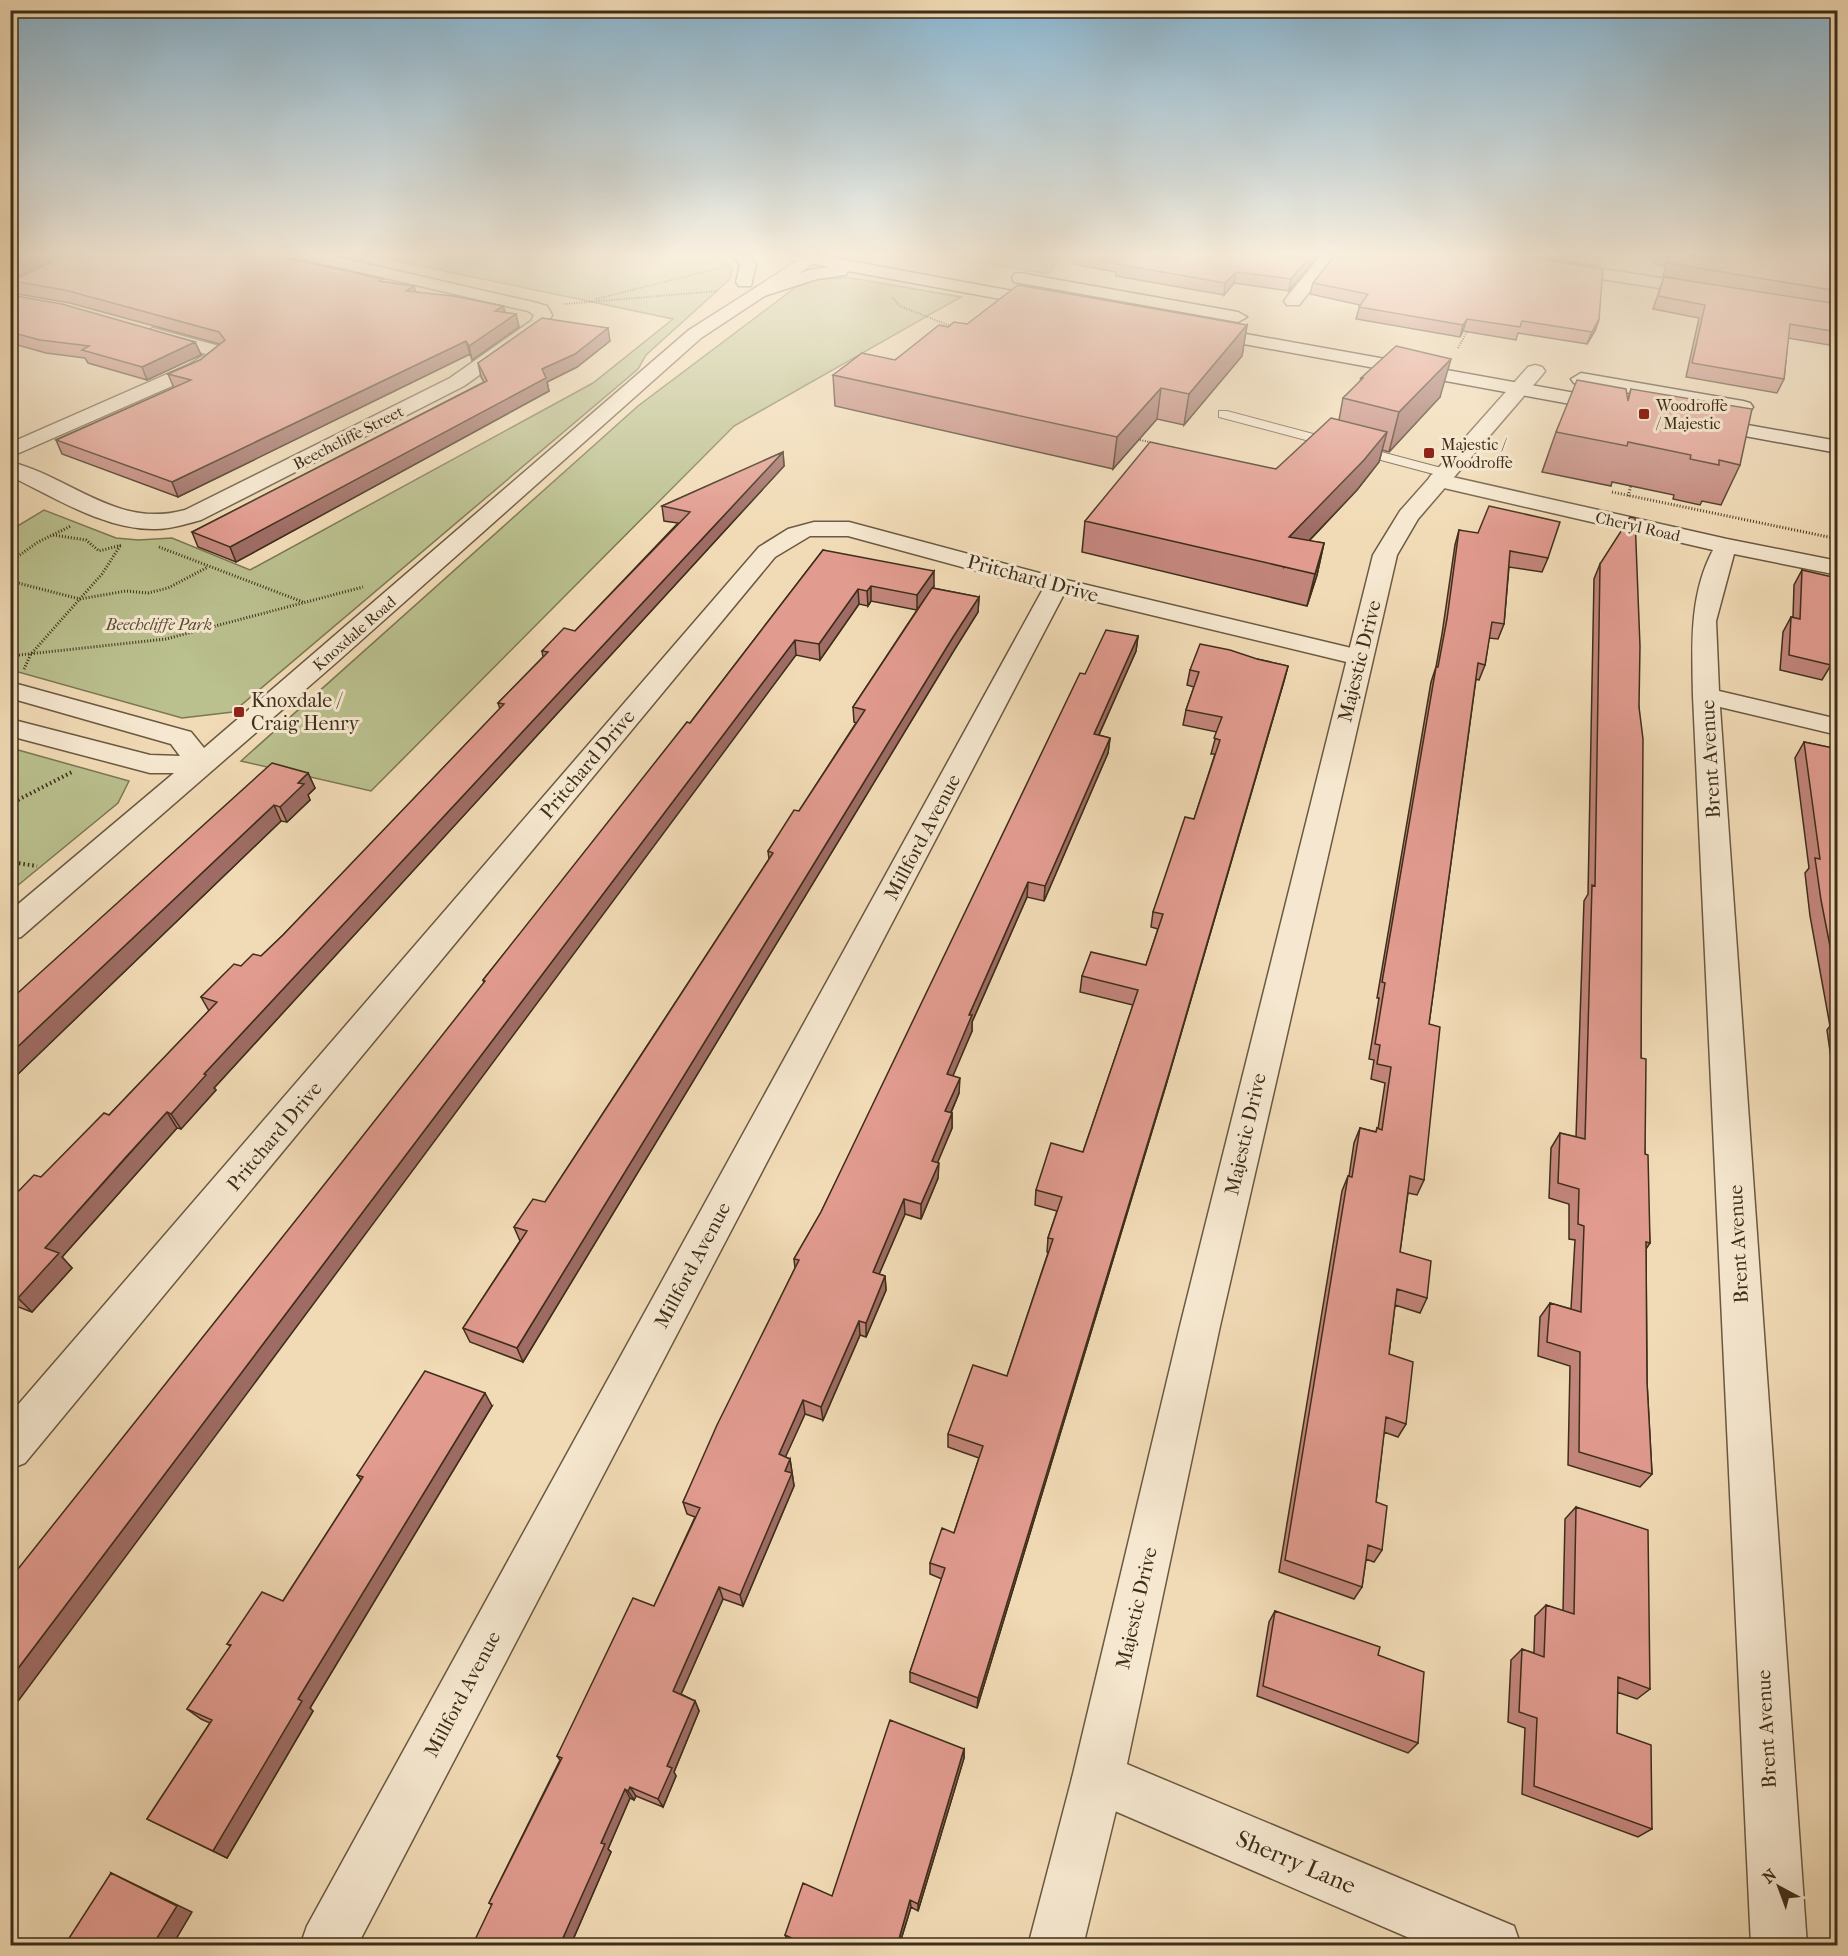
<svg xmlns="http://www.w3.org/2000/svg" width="1848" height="1956" font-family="'IM FELL French Canon',serif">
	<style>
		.green { fill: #bac08e; stroke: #7c7754; stroke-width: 1.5 }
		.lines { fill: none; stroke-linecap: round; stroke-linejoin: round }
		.service-casing { stroke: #6b5941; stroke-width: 2 }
		.minor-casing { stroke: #6b5941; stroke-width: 3 }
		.tertiary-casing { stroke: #6b5941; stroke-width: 3 }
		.secondary-casing { stroke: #3e2e1a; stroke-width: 3 }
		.path-far2 { stroke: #3e2e1a; stroke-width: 2; stroke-dasharray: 1 1.5; stroke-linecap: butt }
		.path-far1 { stroke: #3e2e1a; stroke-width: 3; stroke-dasharray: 1 2; stroke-linecap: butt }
		.path { stroke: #3e2e1a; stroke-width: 4; stroke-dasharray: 1.5 3; stroke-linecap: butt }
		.service { fill: #f6e8d0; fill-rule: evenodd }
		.minor { fill: #f6e8d0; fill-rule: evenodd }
		.tertiary { fill: #f6e8d0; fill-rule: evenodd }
		.secondary { fill: #f6e8d0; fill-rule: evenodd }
		.wall { fill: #c2857b; stroke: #3e2e1a; stroke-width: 1.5 }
		.shaded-wall { fill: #9e6c64; stroke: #3e2e1a; stroke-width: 1.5 }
		.building { fill: #e19b8f; stroke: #3e2e1a; stroke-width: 1.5 }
		.poi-dot { fill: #8f2418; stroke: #f6e8d0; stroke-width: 2 }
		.labels { text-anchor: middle; stroke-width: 6; stroke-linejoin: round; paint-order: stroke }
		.far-poi-label { font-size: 16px; fill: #3e2e1a; stroke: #f6e8d0; text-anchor: start }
		.far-street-label { font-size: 16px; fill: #3e2e1a; stroke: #f6e8d0 }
		.far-park-label { font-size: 16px; font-style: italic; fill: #574b31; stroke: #f6e8d0 }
		.street-label { font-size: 20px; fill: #3e2e1a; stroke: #f6e8d0 }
		.poi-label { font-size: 20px; fill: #3e2e1a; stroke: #f6e8d0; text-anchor: start }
		.near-street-label { font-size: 24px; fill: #3e2e1a; stroke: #f6e8d0 }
	</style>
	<rect width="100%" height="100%" fill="#f1dbb6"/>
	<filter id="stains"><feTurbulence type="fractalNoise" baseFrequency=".00333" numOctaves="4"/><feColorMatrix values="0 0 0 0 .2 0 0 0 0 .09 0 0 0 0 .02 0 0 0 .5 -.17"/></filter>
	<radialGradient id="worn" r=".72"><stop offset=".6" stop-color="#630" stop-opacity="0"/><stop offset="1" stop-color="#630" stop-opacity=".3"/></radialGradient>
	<!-- green -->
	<path class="green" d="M373,256H715L725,261L732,269L730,279L646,355L638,369L233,712L182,718L11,670V530L44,510L116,538L138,540L172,538L250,570L593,383L673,319Z
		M945,256H1063L1048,274Z
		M851,278L961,297L734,426L371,791L241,761L638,406L796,287L819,279Z
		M11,748L129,781L118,803L11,891Z"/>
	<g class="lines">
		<!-- service casing -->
		<g class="service-casing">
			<path id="service" d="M1219,411H1227L1449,470L1451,473L1449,476H1441L1219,417Z"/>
		</g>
		<!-- minor casing -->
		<g class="minor-casing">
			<path id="minor" d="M67,256H89L10,295V283Z
				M301,256H332L533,302L547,306L552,315L545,328L464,386L201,520C186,524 171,529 155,529C105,530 54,497 10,476V462C72,477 116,529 185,510L450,378L531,321L534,315L528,311L303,259Z
				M1327,256L1334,261L1299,305H1287L1284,301L1287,297L1320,257Z
				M1477,256H1519L1705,285L1714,290L1705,295L1485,261Z
				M153,328L223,347L228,354L204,372L10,457V443L190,364L206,354L147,337L144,333Z
				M1439,474L1727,539L1838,561V575L1734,554L1716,621L1719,691L1838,719V735L1720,707L1807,1946H1751L1693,696C1692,646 1689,595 1713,550L1431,485L1428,480L1431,475Z
				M814,522H849L1062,579L1368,652L1372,657L1368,662L1359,665L1064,594L357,1946H300L307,1926L1043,589L848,536H810L775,557L25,1463L10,1469V1414L759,547L788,529Z
				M1098,1752L1514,1926L1521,1946H1428L1080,1796L1072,1778L1080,1760Z"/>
		</g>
		<!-- tertiary casing -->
		<g class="tertiary-casing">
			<path id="tertiary" d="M805,256H825L701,338L337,662L21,937L10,940V911L174,773H150L10,736V719L150,755L180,756L171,744L10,698V682L191,732L204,748L689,330Z
				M1535,365L1542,367L1545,371L1542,375L1418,519L1397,555L1220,1326L1124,1778L1083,1946H1028L1072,1778L1180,1326L1373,555L1400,511L1528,367Z"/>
		</g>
		<!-- secondary casing -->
		<g class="secondary-casing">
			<path id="secondary" d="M733,256H750L756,265L751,286H739L736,282L740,265Z
				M787,256H823L1050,298L1059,303L1050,308L848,271L846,275L817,279L761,297L755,296L752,292L755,288L809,270L829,267L789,259Z
				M1020,273L1238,312L1247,317L1238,322L1014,282L1012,278L1014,274Z
				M1201,326L1614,400L1621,402L1624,406L1621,410L1614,412L1195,335L1192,331L1195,327Z
				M1581,373L1743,401L1750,403L1753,407L1750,411L1743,413L1574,383L1571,379Z
				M1703,417L1838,441V453L1696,427L1693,423L1696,419Z"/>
		</g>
		<!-- path-far2 -->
		<path class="path-far2" d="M893,298L900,306L953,327
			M596,299L720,268
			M564,304L718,291
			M1458,348L1469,328
			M1135,439L1160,444"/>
		<!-- path-far1 -->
		<path class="path-far1" d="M1612,492L1838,539
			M1628,496L1632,482
			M53,535L86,540L99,551L122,545
			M159,547L303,602
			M10,562L38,542L71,526
			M10,581L80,599L126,591L148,593L168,588L208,567
			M10,656L166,639L363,587
			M24,669L31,654L102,574L120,546"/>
		<!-- path -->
		<path class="path" d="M10,804L74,771
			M10,862L37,866"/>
		<!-- service -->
		<use href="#service" class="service"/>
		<!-- minor -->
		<use href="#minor" class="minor"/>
		<!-- tertiary -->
		<use href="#tertiary" class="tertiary"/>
		<!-- secondary -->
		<use href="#secondary" class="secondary"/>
	</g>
	<!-- wall -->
	<path class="wall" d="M1069,256H1318L1289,291L1234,283L1224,295L1116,276V272L1072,264L1073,260L1069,259Z
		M1329,256H1518L1599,319L1595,331L1587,344L1518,333L1516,340L1463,331L1460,337L1356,319L1360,305L1310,294L1313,283L1332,259Z
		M1534,256H1601L1598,266Z
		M1654,256H1838V342L1835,346L1788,338L1784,379L1777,393L1686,377L1699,318L1653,309L1664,277L1706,284L1663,276L1666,266L1654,264Z
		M12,281L384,282L416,292L503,306L505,312L519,327L472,360L470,354L178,497L62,454L56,440L174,388L168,374L200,360L220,344L70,303L18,294Z
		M10,295L195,342L201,355L147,380L88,363L85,358L46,353L10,343Z
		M967,324L1247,325L1242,356L1184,425L1157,419L1113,469L835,406L833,375L895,360L948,327Z
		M610,341L577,367L547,382L549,391L236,562L198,547L192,532L484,382L481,377L478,363Z
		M1361,378L1440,397L1389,452L1382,450L1379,462L1357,490L1309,541L1324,543L1317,575L1307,606L1082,552L1085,521L1276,469L1339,420L1343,398L1360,382Z
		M1631,389L1740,465L1721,505L1702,501L1700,505L1673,499L1674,495L1612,482L1611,486L1542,472L1556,432L1628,399Z
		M783,452L784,466L214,1088L216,1090L181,1129L177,1128L62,1257L72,1268L32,1312L16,1306L10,1312V1200L41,1177L109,1115L209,1011L201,997L241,966L261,956L283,935L500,709L498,703L543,657L542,651L575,631L678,523L664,521L662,506Z
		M1838,464V532L1831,531L1834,470Z
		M1459,530L1548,558L1542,572L1509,567L1504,624L1498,639L1489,638L1485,665L1479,680L1476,679L1429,1024L1424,1180L1417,1195L1408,1193L1400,1252L1427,1298L1420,1313L1395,1305L1389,1354L1406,1424L1398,1437L1384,1432L1376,1502L1382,1550L1374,1562L1366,1559L1362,1587L1354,1599L1279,1572L1342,1191L1348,1176H1349L1354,1143L1360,1128L1376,1132L1377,1128L1378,1129L1385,1083L1371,1079L1374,1060L1369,1059L1379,998H1377L1431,682L1436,667L1442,634L1455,545Z
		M823,550L934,586L933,588L979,597L978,612L953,652L523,1362L470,1342L463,1328L520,1241L514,1227L545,1202L769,859L768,851L799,811L856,723L854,722L853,707L917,610L871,601L868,606L859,604L820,660L796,655L484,983L483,980L690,723Z
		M1600,564L1639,707L1641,1058L1645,1154L1650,1243L1646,1249L1647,1382L1652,1474L1640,1487L1568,1465L1570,1366L1538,1356L1540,1317L1550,1303L1571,1309L1575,1240L1569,1239V1204L1549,1198L1551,1148L1560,1133L1576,1137L1584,901L1588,894L1594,579Z
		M1802,570L1831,665L1822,680L1780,670L1783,632L1791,617H1793L1794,585Z
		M1138,636L1136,651L1099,735L1110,738L1108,753L1044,901L1027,897L972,1022V1031L952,1076L959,1093L951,1113H952V1128L937,1163L938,1178L921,1219L905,1214L879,1274L885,1276L886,1290L866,1337L860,1335L823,1420L805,1414L785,1457L790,1459L794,1486L743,1606L723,1599L681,1694L695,1701L699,1711L674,1772L676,1776L663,1807L636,1796L634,1800L630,1798L608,1849L611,1852L572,1942L492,1905L489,1903L560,1760L557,1756L654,1606L695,1517L687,1514L683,1502L795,1268L794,1259L821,1212L1085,674Z
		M1257,659L1288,666L1284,681L1166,1085L977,1708L910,1682V1672L942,1579L930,1574V1563L954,1533L979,1458L948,1447V1434L1007,1376L1048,1253L1047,1252L1048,1238L1057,1211L1035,1205L1036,1190L1083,1152L1133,1005L1080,992L1082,976L1146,965L1158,929L1151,927L1153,912L1194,819L1215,754H1211L1217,732L1183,725L1186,710L1194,687L1187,685L1190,670Z
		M1804,742L1838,749V1107L1827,1030L1830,1026L1810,916L1805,873L1809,868L1795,758Z
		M308,773L315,788L308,795L310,800L287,822L281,821L17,1075L13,1074L10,1076V1000Z
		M492,1406L310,1708L313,1711L227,1858L147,1819L210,1723L201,1719L187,1709L231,1646L227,1644L283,1601L361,1480L357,1475Z
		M1576,1507L1650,1689L1637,1699L1617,1692V1733L1652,1829L1638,1837L1522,1794L1525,1728L1508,1722L1511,1660L1522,1649L1534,1653L1535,1616L1546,1605L1563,1611L1565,1519Z
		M1275,1611L1378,1655L1418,1743L1408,1753L1257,1696L1269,1622Z
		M964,1749V1758L918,1911L911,1907L899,1946H797L788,1942L785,1935L832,1896Z"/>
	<!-- shaded-wall -->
	<path class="shaded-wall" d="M30,256H61L10,280V265Z
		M1310,256H1318L1289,291L1291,279Z
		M1236,272L1234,283L1224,295L1225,283Z
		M414,286L417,299L406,291Z
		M503,306L506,318L495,311Z
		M516,314L519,327L472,360L469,346Z
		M1467,319L1463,331L1460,337L1463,325Z
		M1599,319L1595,331L1587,344L1592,332Z
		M1247,325L1242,356L1184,425L1189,394Z
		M608,328L610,341L577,367L547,382L549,391L236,562L230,547L542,369Z
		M466,341L470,354L178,497L172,482Z
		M195,342L201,355L147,380L142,367Z
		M1451,359L1440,397L1389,452L1399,412Z
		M1161,388L1157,419L1113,469L1117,437Z
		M1387,432L1379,462L1357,490L1284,567L1289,537Z
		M783,452L784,466L214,1088L216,1090L181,1129L171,1114L204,1074Z
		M1324,543L1317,575L1307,606L1315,574Z
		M934,571V586L917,610V595Z
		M871,586V601L868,606L867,591Z
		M858,589L859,604L820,660L819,644Z
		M979,597L978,612L953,652L523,1362L517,1348L953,637Z
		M1138,636L1136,651L1092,750L1094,734Z
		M795,640L796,655L10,1712V1679Z
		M1288,666L1284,681L1166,1085L977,1708L978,1698Z
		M1110,738L1108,753L1044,901L1045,886Z
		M308,773L315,788L308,795L310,800L287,822L280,807L298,783Z
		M274,805L281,821L17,1075L10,1067V1054Z
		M1028,882L1027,897L972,1022V1031L947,1090V1074L969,1015Z
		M960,1078L959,1093L945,1126V1111Z
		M167,1112L177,1128L62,1257L72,1268L32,1312L18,1298L45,1248Z
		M952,1113V1128L932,1176V1161Z
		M939,1163L938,1178L921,1219V1204Z
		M904,1199L905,1214L874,1286L873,1272Z
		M885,1276L886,1290L866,1337V1323Z
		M10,1300L16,1306L10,1312Z
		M859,1321L860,1335L823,1420L821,1407Z
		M485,1393L492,1406L310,1708L313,1711L227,1858L213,1851L298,1699Z
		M803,1400L805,1414L781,1467L779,1454Z
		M790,1459L794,1486L743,1606L740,1595L785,1471Z
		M719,1587L723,1599L678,1701L673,1691Z
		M695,1701L699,1711L674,1772L676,1776L663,1807L658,1799L667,1766Z
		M964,1749V1758L918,1911V1904Z
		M630,1787L636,1796L634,1800L628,1791Z
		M625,1789L630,1798L608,1849L611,1852L571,1944L563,1938L601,1843Z
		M111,1873L192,1912L172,1946H152Z
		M910,1900L911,1907L899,1946H897Z"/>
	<!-- building -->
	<path class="building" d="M10,256H30L10,265Z
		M64,256H279L383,279L379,281L414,286L406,291L453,296L503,306L495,311L516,314L469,346L466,341L172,482L56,440L191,380L168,374L200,360L225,340L219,332L65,290L12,281Z
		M1096,256H1310L1291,279L1236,272L1225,283L1117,264L1121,261Z
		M1334,256H1518L1603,269L1599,319L1592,332L1522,321L1520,327L1467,319L1463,325L1359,307L1368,294L1313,283Z
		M1670,256H1838V291L1668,263Z
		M1664,277L1838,304V332L1790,324L1784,379L1692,363L1705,305L1658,296Z
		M1018,285L1247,325L1189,394L1161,388L1117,437L833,375L862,353L895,360L939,325L948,327L954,322L967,324Z
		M10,295L62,304L195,342L142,367L82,350L89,346L40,340L10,332Z
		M542,318L608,328L575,354L542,369L546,378L230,547L192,532L487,381L478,363Z
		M1396,346L1451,359L1399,412L1343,398L1363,378H1361Z
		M1577,380L1626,389L1628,401L1631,389L1752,409L1740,465L1719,460V465L1690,459L1691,455L1628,442L1627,446L1556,432Z
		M1331,418L1387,432L1364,460L1289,537L1324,543L1315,574L1085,521L1150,442L1276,469Z
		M783,452L204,1074L206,1075L171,1114L167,1112L125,1158L45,1248L59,1253L18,1298L10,1295V1200L34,1175L41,1177L104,1113L109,1115L217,1002L201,997L234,964L241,966L253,954L261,956L283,935L504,704L498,703L548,652L542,651L564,628L575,631L690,512L662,506Z
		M1489,506L1560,522L1548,558L1510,551L1504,624L1492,622L1485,665L1478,663L1429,1024L1440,1027L1424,1180L1410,1176L1400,1252L1431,1261L1427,1298L1397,1289L1389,1354L1413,1362L1406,1424L1386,1417L1376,1502L1387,1506L1382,1550L1368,1545L1362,1587L1285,1560L1348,1176L1352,1177L1360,1128L1376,1132L1377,1128L1382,1130L1391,1067L1377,1064L1380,1045L1375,1044L1385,983L1382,982L1436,667H1438L1447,619L1459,530L1478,533Z
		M1630,517L1635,518L1640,646L1639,707L1643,739L1641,1058L1646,1059L1645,1154L1648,1155L1650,1243L1646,1242L1647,1382L1652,1474L1579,1452L1580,1352L1547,1342L1550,1303L1581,1312L1584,1226L1578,1224L1579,1189L1558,1183L1560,1133L1585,1139L1592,885L1595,886L1600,564Z
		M823,550L934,571L917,595L871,586L867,591L858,589L819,644L795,640L10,1679V1579L339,1166L485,981L483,980L687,722L690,723Z
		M1802,570L1837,578L1831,665L1789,655L1791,617L1800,619Z
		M932,588L979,597L953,637L517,1348L463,1328L527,1231L514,1227L533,1199L545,1202L653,1037L773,853L768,851L794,810L799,811L865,710L853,707Z
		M1106,630L1138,636L1094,734L1110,738L1045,886L1028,882L969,1015H972L947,1074L960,1078L945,1111L952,1113L932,1161L939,1163L921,1204L904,1199L873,1272L885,1276L866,1323L859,1321L821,1407L803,1400L779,1454L790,1459L785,1471L792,1473L740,1595L719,1587L673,1691L695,1701L667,1766L672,1768L658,1799L630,1787L628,1791L625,1789L601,1843L605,1844L563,1938L580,1946H472L492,1904L489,1903L562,1758L557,1756L633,1598L654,1606L700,1508L683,1502L717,1425L799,1260L794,1259L821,1212L1080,673L1085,674Z
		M1200,644L1230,650L1257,659L1288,666L1170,1070L978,1698L910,1672L945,1568L930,1563L942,1528L954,1533L983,1446L948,1434L973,1365L1007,1376L1053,1239L1048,1238L1062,1197L1036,1190L1051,1143L1083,1152L1138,990L1082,976L1091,952L1146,965L1163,914L1153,912L1185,817L1194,819L1220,740L1214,738L1222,717L1186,710L1199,672L1190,670Z
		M1804,742L1838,749V987L1821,900L1815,858L1820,859Z
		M272,763L308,773L298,783L304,784L280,807L274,805L10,1054V1000Z
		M425,1371L485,1393L298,1699L302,1701L213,1851L147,1819L212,1720L187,1709L231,1645L227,1644L262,1592L283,1601L363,1477L357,1475Z
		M1576,1507L1648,1530L1650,1689L1618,1677L1617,1733L1651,1745L1652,1829L1534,1786L1537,1718L1519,1712L1522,1649L1544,1657L1546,1605L1574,1614Z
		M1275,1611L1380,1647L1378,1655L1424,1672L1418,1743L1263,1686Z
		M890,1720L964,1749L918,1904L910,1900L897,1946H808L785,1935L803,1883L832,1896Z
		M111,1873L177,1906L152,1946H64Z"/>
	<!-- sky -->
	<linearGradient id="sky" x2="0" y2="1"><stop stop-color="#89b6d2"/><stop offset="0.48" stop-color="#f9efde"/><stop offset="1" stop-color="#f9efde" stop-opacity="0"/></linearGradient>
	<rect width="1848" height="530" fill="url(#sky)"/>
	<!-- markers -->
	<g class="poi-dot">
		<rect x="1638" y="408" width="12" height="12" rx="3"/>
		<rect x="1423" y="447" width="12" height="12" rx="3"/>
		<rect x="233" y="706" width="12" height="12" rx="3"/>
	</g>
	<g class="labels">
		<!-- far-poi labels -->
		<g class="far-poi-label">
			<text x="1656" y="411">Woodroffe<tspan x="1656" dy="18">/ Majestic</tspan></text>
			<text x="1441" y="450">Majestic /<tspan x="1441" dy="18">Woodroffe</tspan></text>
		</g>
		<!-- far-street labels -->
		<g class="far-street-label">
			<text transform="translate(348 437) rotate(-27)" y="6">Beechcliffe Street</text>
			<text transform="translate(1638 526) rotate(13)" y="6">Cheryl Road</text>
			<text transform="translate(354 633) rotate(-41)" y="6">Knoxdale Road</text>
		</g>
		<!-- far-park labels -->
		<g class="far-park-label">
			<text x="159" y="630">Beechcliffe Park</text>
		</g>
		<!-- street labels -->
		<g class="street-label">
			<text transform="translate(1033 578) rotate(15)" y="7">Pritchard Drive</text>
			<text transform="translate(1359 661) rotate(-76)" y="7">Majestic Drive</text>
			<text transform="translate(1710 759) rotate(-93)" y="7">Brent Avenue</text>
			<text transform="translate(587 764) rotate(-50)" y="7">Pritchard Drive</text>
			<text transform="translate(922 837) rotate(-62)" y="7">Millford Avenue</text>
			<text transform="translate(1245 1134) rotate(-77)" y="7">Majestic Drive</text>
			<text transform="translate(274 1136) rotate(-50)" y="7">Pritchard Drive</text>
			<text transform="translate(1738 1244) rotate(-93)" y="7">Brent Avenue</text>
			<text transform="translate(692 1265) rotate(-62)" y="7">Millford Avenue</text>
			<text transform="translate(1136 1608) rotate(-77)" y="7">Majestic Drive</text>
			<text transform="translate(462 1694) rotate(-62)" y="7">Millford Avenue</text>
			<text transform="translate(1766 1729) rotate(-93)" y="7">Brent Avenue</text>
		</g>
		<!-- poi labels -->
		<g class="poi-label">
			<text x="251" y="707">Knoxdale /<tspan x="251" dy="23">Craig Henry</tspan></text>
		</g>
		<!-- near-street labels -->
		<g class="near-street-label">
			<text transform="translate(1296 1862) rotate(23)" y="8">Sherry Lane</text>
		</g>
	</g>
	<!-- margin -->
	<rect width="1848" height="1956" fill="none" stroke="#f1dbb6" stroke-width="36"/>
	<rect x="12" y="12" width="1824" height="1932" fill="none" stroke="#3e2e1a" stroke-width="3"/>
	<rect x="18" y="18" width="1812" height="1920" fill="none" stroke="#3e2e1a" stroke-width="1.5"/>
	<!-- north arrow -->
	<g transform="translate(1779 1887) rotate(319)" stroke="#f6e8d0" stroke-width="4.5" paint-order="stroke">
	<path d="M0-4.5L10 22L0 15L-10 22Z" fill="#3e2e1a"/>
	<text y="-9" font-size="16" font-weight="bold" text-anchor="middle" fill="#3e2e1a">N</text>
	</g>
	<rect width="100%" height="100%" filter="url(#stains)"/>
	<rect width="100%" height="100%" fill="url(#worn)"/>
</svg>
